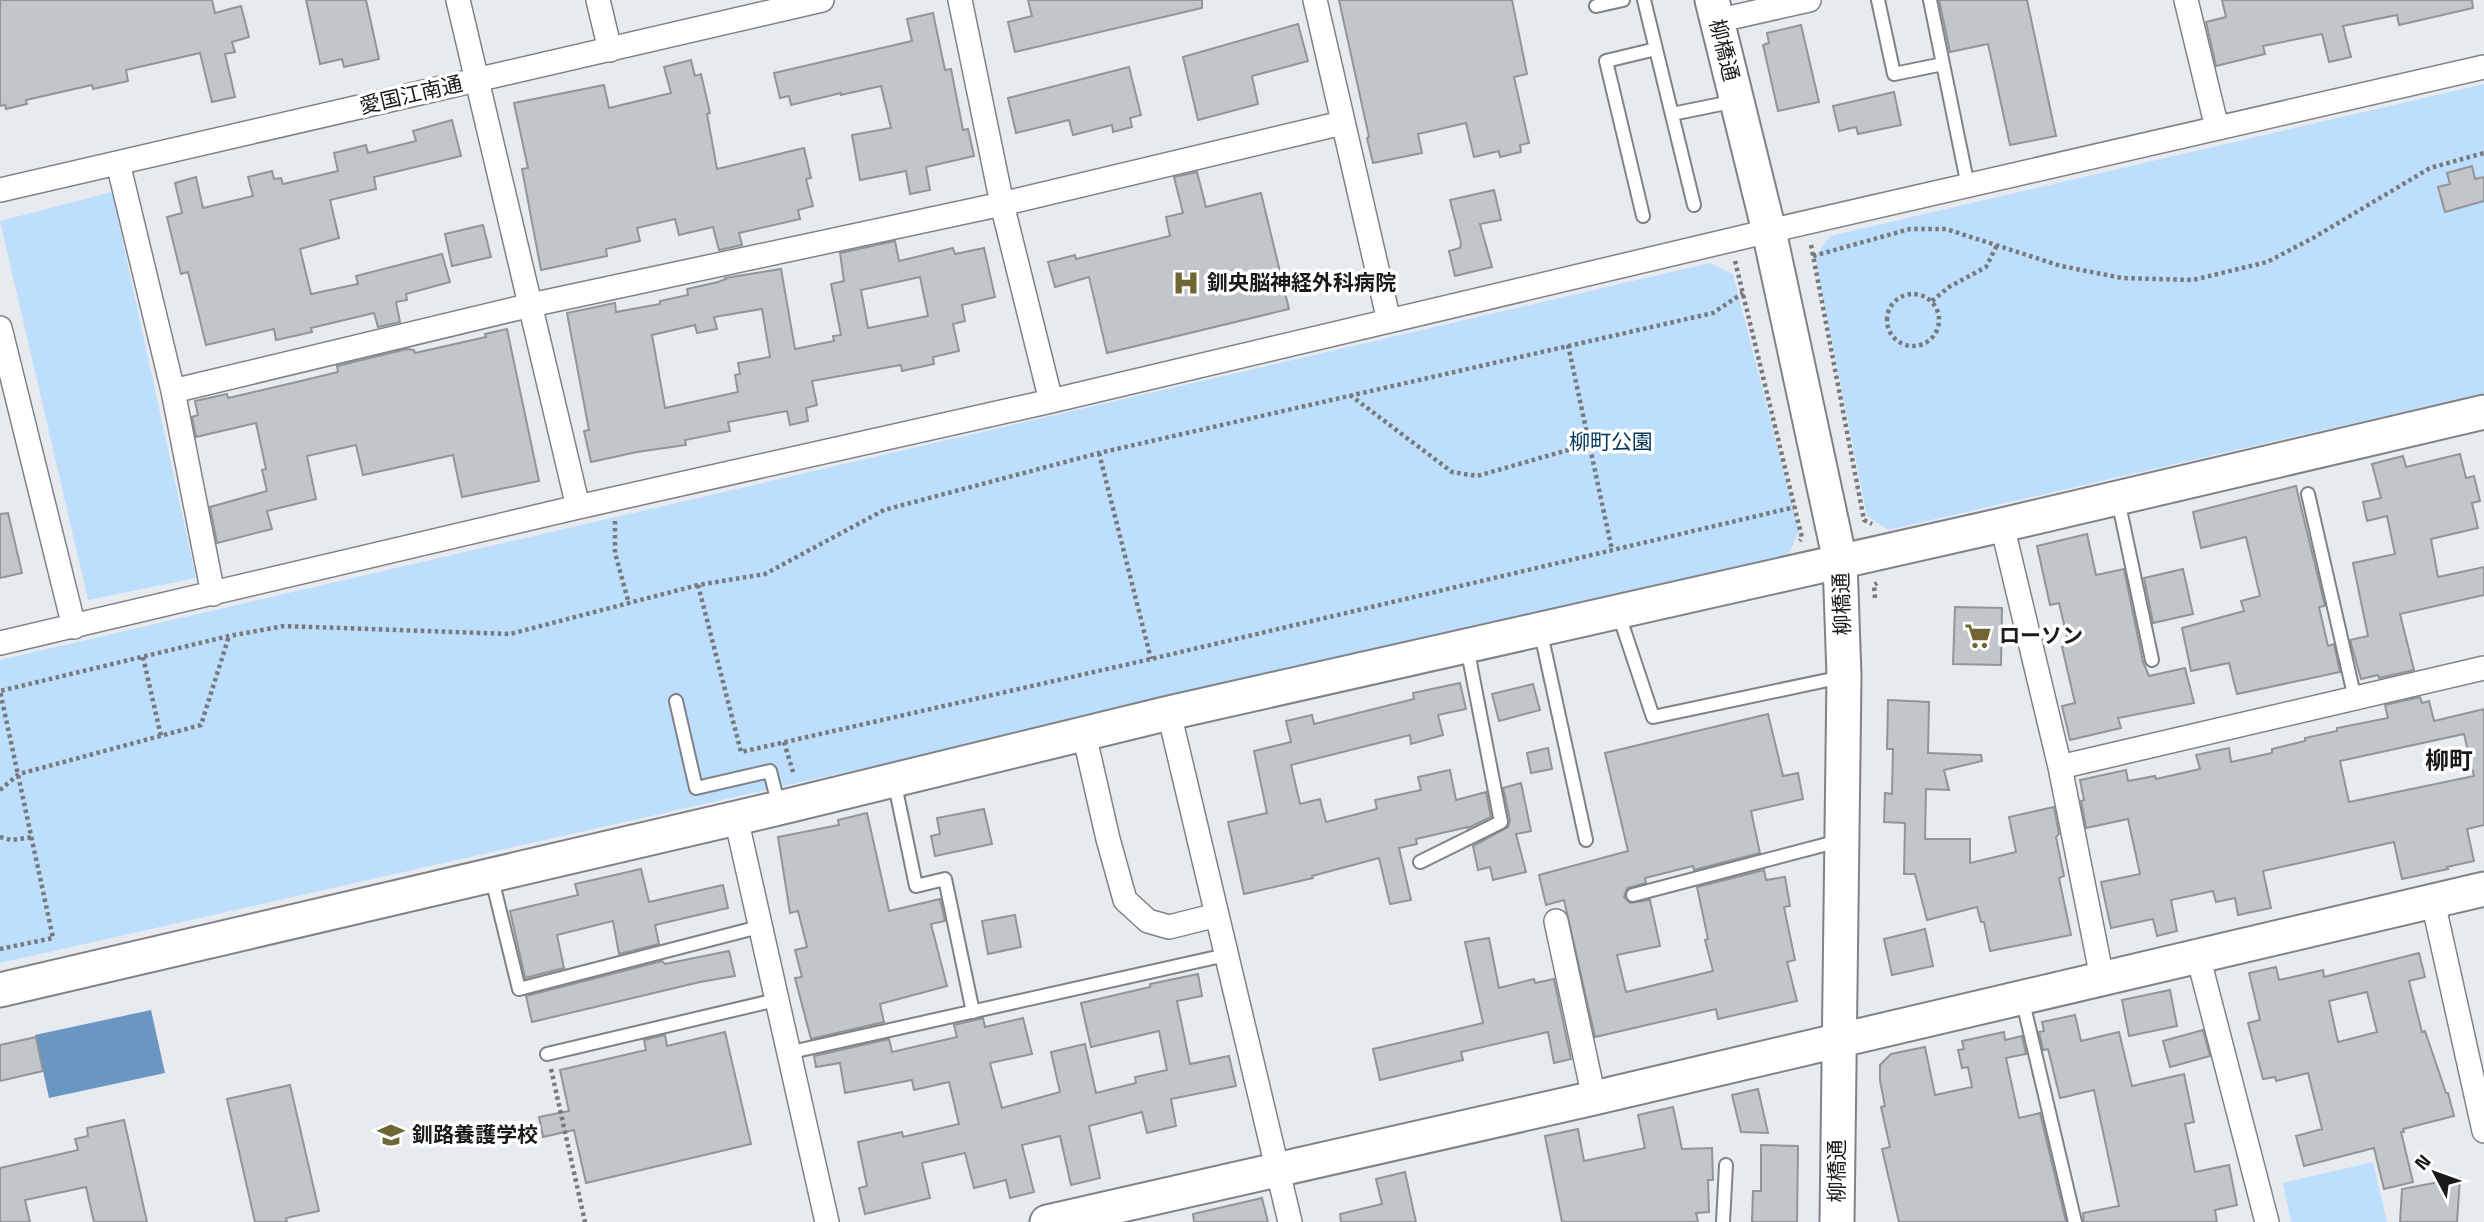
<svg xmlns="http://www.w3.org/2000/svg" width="2484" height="1222" font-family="'Titillium Web','Noto Sans JP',sans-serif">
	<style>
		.green { fill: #bedefe }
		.water { fill: #6b96c2 }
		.building { fill: #c2c6ca; stroke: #919498; stroke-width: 2; fill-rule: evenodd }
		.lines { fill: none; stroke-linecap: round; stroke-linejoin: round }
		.lane-casing { stroke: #7f8286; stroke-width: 16 }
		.street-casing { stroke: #7f8286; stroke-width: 26 }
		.secondary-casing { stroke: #7f8286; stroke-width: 37 }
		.path { stroke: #777a7c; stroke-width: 4.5; stroke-dasharray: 3.5 3.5; stroke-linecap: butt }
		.lane { stroke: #fff; stroke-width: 12 }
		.street { stroke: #fff; stroke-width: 23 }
		.secondary { stroke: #fff; stroke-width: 33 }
		.labels { text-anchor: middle; stroke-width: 7; stroke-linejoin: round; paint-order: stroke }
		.street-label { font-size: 21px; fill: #181a1b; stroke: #fff }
		.poi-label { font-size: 21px; font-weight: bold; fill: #181a1b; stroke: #fff; text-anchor: start }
		.park-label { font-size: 21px; fill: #00355e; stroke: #fff }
		.quarter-label { font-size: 24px; font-weight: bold; fill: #181a1b; stroke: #fff }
	</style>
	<rect width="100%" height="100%" fill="#e7ebef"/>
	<!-- green -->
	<path class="green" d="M2484,84V393L1888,530L1867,516L1815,257L1830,236Z
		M112,192L196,578L88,600L0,221Z
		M1710,263L1733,274L1799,531L1786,560L0,963V660Z
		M2373,1162L2387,1222H2291L2283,1183Z"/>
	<!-- water -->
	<path class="water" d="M151,1010L165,1073L49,1098L35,1035Z"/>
	<!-- building -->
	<path class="building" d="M0,0H212L215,13L241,6L249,37L232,42L235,52L225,54L235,97L212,102L200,53L126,70L128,81L93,89L92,85L26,100L27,104L6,109L5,105L0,106Z
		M306,0H366L379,59L344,67L342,59L320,64Z
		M1028,0H1202V8L1015,52L1008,22L1032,16Z
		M1339,0H1512L1527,74L1514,77L1529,143L1520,145L1521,152L1500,157L1499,151L1474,157L1466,123L1418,134L1422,153L1373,163L1367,138L1369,137Z
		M1939,0H2027L2056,136L2010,145L1988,44L1950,52Z
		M2222,0H2472L2473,8L2399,25L2397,15L2343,26L2351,57L2329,62L2322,34L2263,46L2265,54L2216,66L2206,22L2226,17Z
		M933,13L945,70L951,69L963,130L968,129L974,156L926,167L930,190L910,194L906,171L860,180L852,135L891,128L881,86L841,95V93L791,105L789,96L780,98L774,73L912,41L907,19Z
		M1298,24L1308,61L1252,76L1258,104L1198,120L1183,57Z
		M1801,25L1819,102L1778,111L1763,45L1769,43L1767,33Z
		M691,60L695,76L701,74L710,113L707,114L717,169L804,148L811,178L806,179L813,206L798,210L800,219L739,233L742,245L719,250L713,227L679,235L675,219L637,228L640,241L606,249L607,256L541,270L522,169L528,168L514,103L604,85L609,108L671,93L664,67Z
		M1129,67L1141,115L1130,118L1132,127L1113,132L1112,125L1073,135L1069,120L1016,133L1008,98Z
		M1894,92L1901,125L1858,134L1856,127L1839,131L1833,106Z
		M452,120L461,156L374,177L376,189L330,200L339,238L300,249L311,294L358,284L356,276L442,254L450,282L406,294L407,300L396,302L400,322L378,327L374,313L311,328L312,332L276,340L274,329L206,345L188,272L181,274L167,217L182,213L175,183L196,177L203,208L253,196L248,177L272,171L274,179L281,178L283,184L338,171L334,153L366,145L368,153L416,141L413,131Z
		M2472,166L2475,179L2484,177V201L2445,212L2438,187L2450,184L2447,173Z
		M1197,172L1206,207L1261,193L1289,309L1107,353L1089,277L1055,287L1048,262L1075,255L1076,259L1170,236L1166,217L1183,213L1174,177Z
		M1494,190L1501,220L1480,224L1492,267L1455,276L1449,251L1460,248L1461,243L1450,200Z
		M483,225L491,257L452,266L445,234Z
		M895,241L899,261L953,248L955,254L984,248L995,297L962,305L965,321L953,324L959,351L933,357L934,364L902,371L901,365L812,381L817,405L806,408L808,421L790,425L787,411L728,422L730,431L685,440L686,445L637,452L591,462L584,431L589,430L567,313L615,303L616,312L660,304V301L688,295L687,289L718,282L726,279L725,278L781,269L795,349L834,341L833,336L841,335L831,284L844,281L840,253ZM920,277L928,316L868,328L861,290ZM762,309L770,357L738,363L740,374L735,375L738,392L665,408L652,335L695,325L697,333L717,329L714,317Z
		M507,329L539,481L462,497L453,455L363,475L356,445L307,456L316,499L267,511L272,529L217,543L210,507L267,491L262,470L266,469L256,423L196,437L192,417L198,415L195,401L227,394L228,398L305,380L338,372L337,366L407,349L414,350L415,353L486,337L485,334Z
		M2460,454L2466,478L2474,476L2480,501L2472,503L2478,528L2431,539L2438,577L2484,567V595L2400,614L2414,670L2379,678L2378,675L2361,679L2350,640L2368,636L2353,563L2395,554L2387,516L2367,521L2363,502L2381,498L2372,464L2403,456L2406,467Z
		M2296,486L2325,606L2319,607L2328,646L2334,644L2340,672L2237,694L2229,663L2191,671L2182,628L2244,611L2241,601L2260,596L2246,537L2201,548L2193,512Z
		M8,513L22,573L0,578V514Z
		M2087,534L2096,575L2124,569L2143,662L2149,676L2185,668L2194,703L2118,718L2121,728L2070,740L2062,706L2075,703L2062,647L2069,645L2059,603L2050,605L2037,546Z
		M2183,569L2193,614L2153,623L2144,578Z
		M1955,607L2002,608L2001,665L1953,664Z
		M1460,683L1466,709L1438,715L1443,735L1411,744L1410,735L1291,765L1300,804L1320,799L1326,822L1377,809L1375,800L1421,790L1418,777L1450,770L1456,800L1486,792L1491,817L1468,828V827L1416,839L1417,844L1399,848L1411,900L1390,904L1379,858L1312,876L1313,878L1244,894L1228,822L1267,813L1254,751L1291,742L1286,721L1312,715L1314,724L1414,699L1413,693Z
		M1533,684L1540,710L1499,721L1492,694Z
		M2420,697L2422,703L2429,701L2434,721L2484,709V825L2467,829L2474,861L2447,867L2448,869L2402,879L2394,842L2263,871L2271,908L2238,915L2235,898L2216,902L2213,891L2171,900L2177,931L2157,936L2153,919L2111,928L2101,882L2140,874L2128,819L2086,828L2081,801L2084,800L2080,780L2126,770L2128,781L2155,776L2156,779L2200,769L2196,755L2229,748L2231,762L2272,753V749L2305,741V738L2337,731V728L2388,718L2385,705ZM2464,734L2474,776L2349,802L2340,761Z
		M1888,700L1929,702L1928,753L1981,755L1982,761L1944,770L1949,790L1926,789L1925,839H1970V863L2016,852L2009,817L2054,807L2059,834L2056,837L2064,876L2059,878L2071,935L1990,951L1984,922H1981L1977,907L1927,920L1915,874H1904L1905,823L1884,822L1885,793L1892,794L1893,749H1887Z
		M1768,714L1783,776L1798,773L1803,799L1751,811L1760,853L1694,870L1693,866L1645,878L1646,883L1627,888L1624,897L1630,903L1650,900L1660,946L1617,955L1626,992L1713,971L1705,940L1708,939L1697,887L1764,870L1766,880L1785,877L1790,906L1784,907L1795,960L1787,962L1797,1001L1718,1019L1716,1009L1595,1037L1564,900L1546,905L1539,875L1628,851L1605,753Z
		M1548,748L1552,769L1531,773L1527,753Z
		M1521,783L1531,831L1516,834L1526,872L1493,880L1490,867L1478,870L1473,846L1508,827L1510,820L1503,788Z
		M984,809L992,844L935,856L931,836L940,834L937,818Z
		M867,813L889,911L940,899L945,921L931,924L947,986L880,1004L884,1022L811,1039L795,978L802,977L795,950L807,947L798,911L790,913L778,837L839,825L838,820Z
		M641,869L649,902L723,885L728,908L655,925L659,944L619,954L613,921L557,935L564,968L525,978L510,911L578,895L575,884Z
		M1015,915L1021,947L988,954L982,921Z
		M1925,929L1933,966L1892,975L1884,939Z
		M1489,938L1499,988L1534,979L1535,983L1554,979L1571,1059L1554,1063L1548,1032L1461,1052L1463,1060L1380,1080L1373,1049L1483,1023L1465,942Z
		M729,951L735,976L700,982L532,1022L526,996L662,961L665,964Z
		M2419,953L2425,977L2409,981L2422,1032L2425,1031L2446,1093H2448L2454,1116L2403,1129L2404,1132H2401L2413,1182L2384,1189L2374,1148L2304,1166L2296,1136L2322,1129L2308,1073L2276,1081L2275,1077L2263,1079L2248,1023L2260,1020L2249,973L2276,967L2279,980L2323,970L2324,977ZM2367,992L2377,1032L2338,1042L2329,1001Z
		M1198,974L1202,996L1177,1001L1190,1064L1229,1056L1236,1086L1171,1099L1176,1126L1147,1133L1142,1112L1089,1126L1100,1178L1071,1185L1060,1136L1022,1145L1034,1192L1010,1198L1006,1180L974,1188L965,1153L922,1163L930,1198L865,1214L859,1188L867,1186L858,1142L902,1132L903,1137L959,1124L949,1082L914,1090L912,1080L845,1093L840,1063L816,1067L814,1056L889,1039L892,1052L957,1037L954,1025L983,1018L985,1027L1023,1018L1032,1054L990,1063L1002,1108L1060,1092L1051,1052L1085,1044L1096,1093L1136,1083L1135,1077L1167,1070L1159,1031L1091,1047L1081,1003L1150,987V984Z
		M2170,990L2177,1026L2129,1036L2122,1000Z
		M2075,1015L2081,1041L2119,1032L2132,1086L2184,1074L2194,1122L2185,1124L2195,1172L2229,1165L2237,1205L2215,1210L2217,1222H2084L2083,1213L2119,1206L2094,1090L2060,1098L2048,1049L2043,1050L2039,1032L2044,1031L2042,1022Z
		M2203,1030L2210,1056L2170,1067L2163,1041Z
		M725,1032L751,1144L586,1183L574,1130L543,1137L539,1117L569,1111L560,1070L646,1050L644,1040L665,1035L667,1046Z
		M2004,1032L2005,1040L2022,1036L2026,1054L2006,1058L2019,1118L2040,1113L2066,1222H1899L1882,1149L1890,1147L1881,1107L1885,1106L1880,1081V1065L1891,1054L1925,1047L1935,1095L1972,1087L1968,1067L1962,1068L1958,1050L1964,1049L1962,1041Z
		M36,1037L43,1071L0,1081V1045Z
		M290,1085L319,1211L286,1218L287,1222H255L227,1099Z
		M1758,1089L1768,1133L1741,1132L1732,1095Z
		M1673,1107L1682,1149L1712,1148L1713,1180H1708L1709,1212L1696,1213L1698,1222H1562L1545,1136L1578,1129L1584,1161L1645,1148L1638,1115Z
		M124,1120L147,1222H94L86,1187L25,1200L30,1222H0V1168L78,1150L75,1139L88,1136L87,1128Z
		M1761,1145L1798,1146L1797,1222H1752L1753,1191H1761Z
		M1405,1172L1416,1222H1341L1340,1214L1382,1204L1376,1179Z
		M2460,1178L2457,1222H2400L2402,1189Z
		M1262,1198L1268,1222H1194L1193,1214Z"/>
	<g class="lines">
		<!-- lane casing -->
		<g class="lane-casing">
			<path id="lane" d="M1644,0L1694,205
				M1878,0L1894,74L1943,64L1968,186
				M1930,0L1943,64
				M1596,6L1623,0
				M1672,114L1736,101
				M1643,216L1606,61L1656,49
				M2308,494L2355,699
				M2118,500L2152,660
				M1618,612L1653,717L1842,677
				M1540,629L1586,840
				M676,701L696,788L770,771L779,807
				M894,780L916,886L945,879L973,1012
				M1420,862L1501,822L1467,647
				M491,875L519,989L759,927
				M1633,895L1839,841
				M2022,998L2075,1222
				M787,1053L1226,955
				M547,1054L776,1000
				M1723,1222L1726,1165"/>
		</g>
		<!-- street casing -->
		<g class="street-casing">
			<path id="street" d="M458,0L578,507
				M598,0L610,50
				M960,0L1002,204L1051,401
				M1315,0L1389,321
				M2186,0L2217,128
				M1716,21L1809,0
				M118,163L173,391L213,594
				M0,190L822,0
				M0,328L74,627
				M173,391L531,305L1002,204L1342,123
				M2002,525L2060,767L2102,978
				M0,643L578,507L1051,401L1769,231L2484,67
				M1169,713L1290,1222
				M1084,734L1108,839L1125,900L1148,921L1169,927L1217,915
				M2060,767L2484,668
				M736,818L827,1222
				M2433,902L2484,1131
				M1556,921L1594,1098
				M2198,956L2267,1222"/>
		</g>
		<!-- secondary casing -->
		<g class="secondary-casing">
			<path id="secondary" d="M1712,0L1769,231L1840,561L1844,676L1837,1222
				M0,990L779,808L1169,713L2002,525L2484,412
				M1047,1222L1594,1098L2484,889"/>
		</g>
		<!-- path -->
		<path class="path" d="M1811,245L1864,520L1872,524
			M1813,256L1910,229H1946L2061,266L2122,278L2193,280L2267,262L2313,238L2430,168L2484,153
			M1735,261L1802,538L1800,541
			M1887 320a26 26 0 1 1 52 0a26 26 0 1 1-52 0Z
			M1932,301L1949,287L1986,267L1997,245
			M1568,345L1612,550
			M1350,395L1452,472L1477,476L1589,444
			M1099,453L1151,659
			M615,521V553L629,604
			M698,585L741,752L1151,659L1795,507
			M1875,598L1874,585L1877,583
			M143,657L161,736
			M784,742L794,775
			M0,790L19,774L201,725L229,636
			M0,837L11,840L33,837
			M0,949L53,938L0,691L229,636L284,626L510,634L698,585L765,574L884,510L1099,453L1713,313L1743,293
			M551,1069L585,1222"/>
		<!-- lane -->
		<use href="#lane" class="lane"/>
		<!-- street -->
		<use href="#street" class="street"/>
		<!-- secondary -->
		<use href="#secondary" class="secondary"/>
	</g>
	<!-- icons -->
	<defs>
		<g id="hospital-bare" transform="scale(2.1)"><path d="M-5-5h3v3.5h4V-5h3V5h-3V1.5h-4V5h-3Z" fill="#706633" stroke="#fff" stroke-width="2.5" paint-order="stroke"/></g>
		<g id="supermarket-bare" transform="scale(2.1)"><path d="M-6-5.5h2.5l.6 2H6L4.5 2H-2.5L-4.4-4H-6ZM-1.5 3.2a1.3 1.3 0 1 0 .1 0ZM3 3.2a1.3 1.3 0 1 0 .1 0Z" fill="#706633" stroke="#fff" stroke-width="2.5" paint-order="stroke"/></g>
		<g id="school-bare" transform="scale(2.1)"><path d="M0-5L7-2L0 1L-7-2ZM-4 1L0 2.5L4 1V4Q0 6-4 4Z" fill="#706633" stroke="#fff" stroke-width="2.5" paint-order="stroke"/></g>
	</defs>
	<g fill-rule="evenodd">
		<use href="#hospital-bare" x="1186" y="283"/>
		<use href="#supermarket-bare" x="1978" y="636"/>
		<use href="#school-bare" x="391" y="1135"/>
	</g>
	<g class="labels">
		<!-- street labels -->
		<g class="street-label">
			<text transform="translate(1724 50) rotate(76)" y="7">柳橋通</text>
			<text transform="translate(411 95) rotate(-13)" y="7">愛国江南通</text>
			<text transform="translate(1842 604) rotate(-92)" y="7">柳橋通</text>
			<text transform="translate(1837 1171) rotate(-90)" y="7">柳橋通</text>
		</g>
		<!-- poi labels -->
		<g class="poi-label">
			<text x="1207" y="290">釧央脳神経外科病院</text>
			<text x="1999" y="643">ローソン</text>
			<text x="412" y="1142">釧路養護学校</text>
		</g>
		<!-- park labels -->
		<g class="park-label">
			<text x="1611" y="449">柳町公園</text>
		</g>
		<!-- quarter labels -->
		<g class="quarter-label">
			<text x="2449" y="769">柳町</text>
		</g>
	</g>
	<!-- north arrow -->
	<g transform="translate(2435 1173) rotate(311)" stroke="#ffffff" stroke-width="5" paint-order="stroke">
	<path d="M0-5L12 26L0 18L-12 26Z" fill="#181a1b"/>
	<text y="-10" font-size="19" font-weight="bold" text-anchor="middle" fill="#181a1b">N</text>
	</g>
</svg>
